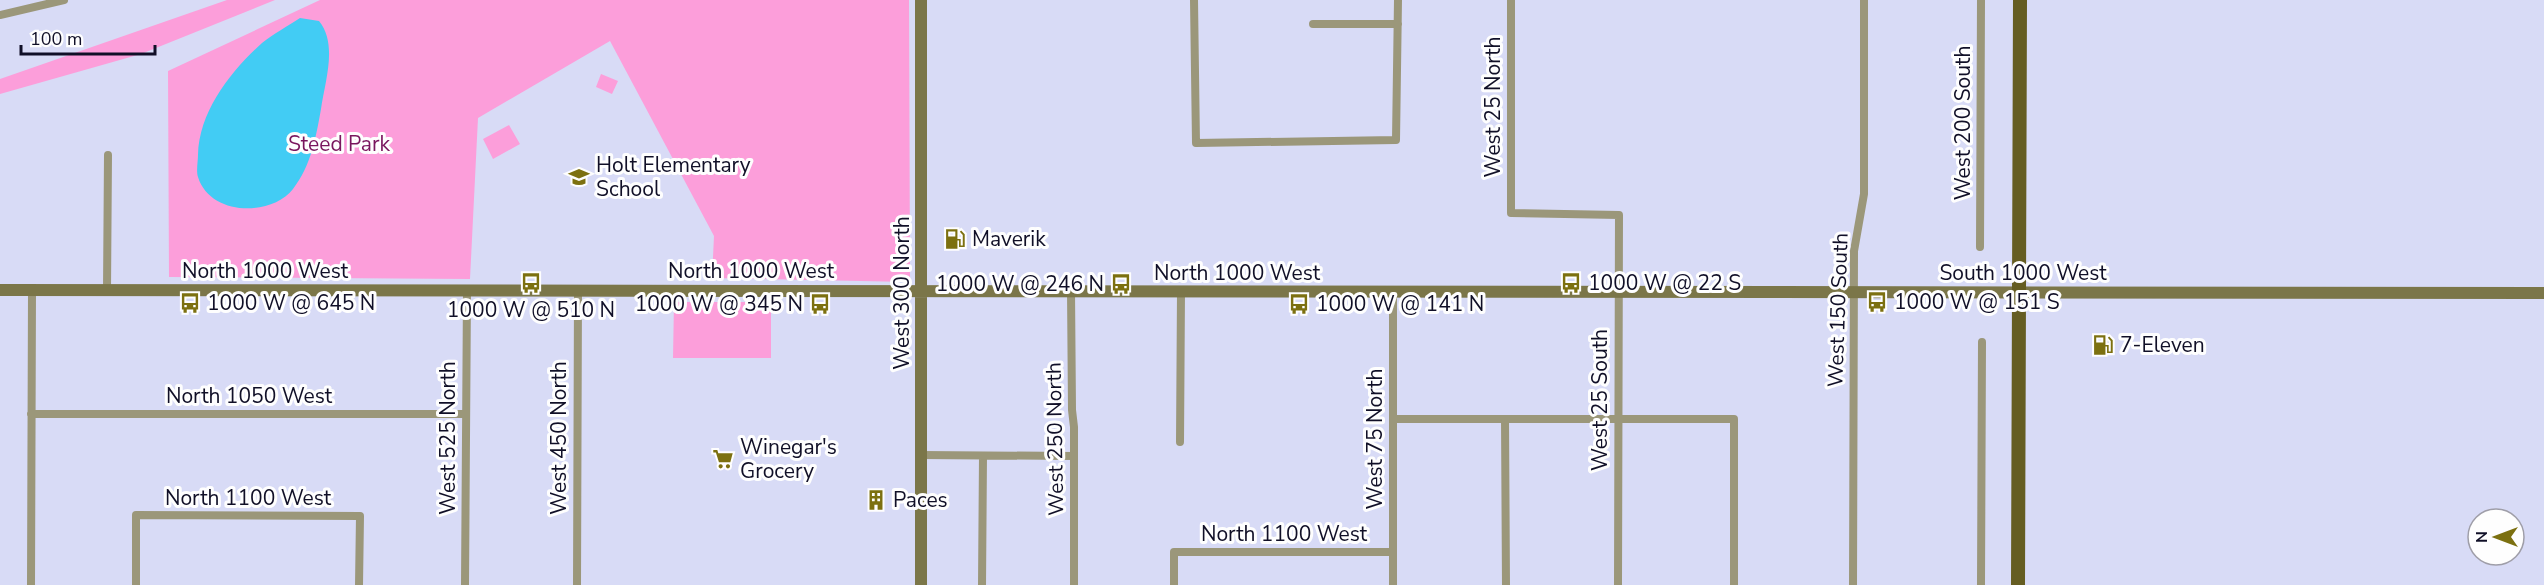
<svg xmlns="http://www.w3.org/2000/svg" width="2544" height="585" font-family="'Nunito Sans',sans-serif">
	<style>
		.green { fill: #fc9eda }
		.water { fill: #42ccf4 }
		.lines { fill: none; stroke-linecap: round; stroke-linejoin: round }
		.street { stroke: #9b977a; stroke-width: 8 }
		.secondary { stroke: #7b7649; stroke-width: 12 }
		.primary { stroke: #655d22; stroke-width: 14 }
		.labels { text-anchor: middle; stroke-width: 6; stroke-linejoin: round; paint-order: stroke }
		.street-label { font-size: 21px; fill: #100f27; stroke: #fefefe }
		.park-label { font-size: 21px; fill: #79165e; stroke: #fefefe }
		.poi-label { font-size: 21px; fill: #100f27; stroke: #fefefe; text-anchor: start }
	</style>
	<rect width="100%" height="100%" fill="#d8dbf6"/>
	<!-- green -->
	<path class="green" d="M227,0H275L141,54L0,94V79Z
		M320,0H909L910,282L712,278L714,236L610,41L478,118L470,279L169,277L168,71Z
		M601,74L618,81L612,94L596,87Z
		M509,125L520,144L493,159L483,139Z
		M674,302H771V358H673Z"/>
	<!-- water -->
	<path class="water" d="M300,18L319,21C338,44 325,81 321,109C316,137 311,166 293,189C271,217 210,216 198,177C196,171 198,161 198,155C199,111 231,71 262,43C273,34 288,26 300,18Z"/>
	<g class="lines">
		<!-- street -->
		<path class="street" d="M1194,0L1196,143L1396,140L1398,0
			M1511,0V213L1619,215L1618,585
			M0,15L64,0
			M1313,24H1398
			M1980,247L1981,0
			M107,291L108,155
			M1071,291L1072,410L1074,427V585
			M1393,293V585
			M31,414H466
			M1393,419H1734V585
			M1505,419L1506,585
			M1180,442L1181,292
			M921,455L1074,456
			M31,585L32,291
			M136,585V515L360,516L359,585
			M465,585L467,291
			M577,585L578,291
			M982,585L983,456
			M1174,585V552H1393
			M1853,585L1854,251L1864,194V0
			M1981,585L1982,342"/>
		<!-- secondary -->
		<path class="secondary" d="M921,0V585
			M0,290L2544,293"/>
		<!-- primary -->
		<path class="primary" d="M2018,585L2020,0"/>
	</g>
	<!-- icons -->
	<defs>
		<g id="school-bare" transform="scale(1.62)"><path d="M0-5L7-2L0 1L-7-2ZM-4 1L0 2.5L4 1V4Q0 6-4 4Z" fill="#7c7010" stroke="#fefefe" stroke-width="2.5" paint-order="stroke"/></g>
		<g id="fuel-bare" transform="scale(1.62)"><path d="M-5.5-6h7V0h2V4h1.3V-2.5L3-4.5l.8-.8L6-3V5H2.5V1h-1V6h-7ZM-4.2-4.7v3.2H.2V-4.7Z" fill="#7c7010" stroke="#fefefe" stroke-width="2.5" paint-order="stroke"/></g>
		<g id="bus-bare" transform="scale(1.62)"><path d="M-5-6H5V4H4V6H2V4H-2V6H-4V4H-5ZM-3.5-4V0h7V-4ZM-3.5 1.2v1.5H-2V1.2ZM2 1.2v1.5H3.5V1.2Z" fill="#7c7010" stroke="#fefefe" stroke-width="2.5" paint-order="stroke"/></g>
		<g id="supermarket-bare" transform="scale(1.62)"><path d="M-6-5.5h2.5l.6 2H6L4.5 2H-2.5L-4.4-4H-6ZM-1.5 3.2a1.3 1.3 0 1 0 .1 0ZM3 3.2a1.3 1.3 0 1 0 .1 0Z" fill="#7c7010" stroke="#fefefe" stroke-width="2.5" paint-order="stroke"/></g>
		<g id="building-bare" transform="scale(1.62)"><path d="M-4-6H4V6H1V3H-1V6H-4ZM-2.5-4.3h1.7v1.8h-1.7ZM.8-4.3h1.7v1.8H.8ZM-2.5-1h1.7V.8h-1.7ZM.8-1h1.7V.8H.8Z" fill="#7c7010" stroke="#fefefe" stroke-width="2.5" paint-order="stroke"/></g>
	</defs>
	<g fill-rule="evenodd">
		<use href="#school-bare" x="579" y="177"/>
		<use href="#fuel-bare" x="955" y="239"/>
		<use href="#bus-bare" x="531" y="283"/>
		<use href="#bus-bare" x="1571" y="283"/>
		<use href="#bus-bare" x="1121" y="284"/>
		<use href="#bus-bare" x="1877" y="302"/>
		<use href="#bus-bare" x="190" y="303"/>
		<use href="#bus-bare" x="820" y="304"/>
		<use href="#bus-bare" x="1299" y="304"/>
		<use href="#fuel-bare" x="2103" y="345"/>
		<use href="#supermarket-bare" x="723" y="459"/>
		<use href="#building-bare" x="876" y="500"/>
	</g>
	<g class="labels">
		<!-- street labels -->
		<g class="street-label">
			<text transform="translate(1493 107) rotate(-90)" y="7">West 25 North</text>
			<text transform="translate(1963 123) rotate(-90)" y="7">West 200 South</text>
			<text x="265" y="278">North 1000 West</text>
			<text x="751" y="278">North 1000 West</text>
			<text x="1237" y="280">North 1000 West</text>
			<text x="2023" y="280">South 1000 West</text>
			<text transform="translate(902 293) rotate(-90)" y="7">West 300 North</text>
			<text transform="translate(1838 310) rotate(-88)" y="7">West 150 South</text>
			<text x="249" y="403">North 1050 West</text>
			<text transform="translate(1600 400) rotate(-90)" y="7">West 25 South</text>
			<text transform="translate(448 438) rotate(-90)" y="7">West 525 North</text>
			<text transform="translate(559 438) rotate(-90)" y="7">West 450 North</text>
			<text transform="translate(1055 439) rotate(-91)" y="7">West 250 North</text>
			<text transform="translate(1375 439) rotate(-90)" y="7">West 75 North</text>
			<text x="248" y="505">North 1100 West</text>
			<text x="1284" y="541">North 1100 West</text>
		</g>
		<!-- park labels -->
		<g class="park-label">
			<text x="339" y="151">Steed Park</text>
		</g>
		<!-- poi labels -->
		<g class="poi-label">
			<text x="596" y="172">Holt Elementary<tspan x="596" dy="24">School</tspan></text>
			<text x="972" y="246">Maverik</text>
			<text x="1588" y="290">1000 W @ 22 S</text>
			<text x="1104" y="291" text-anchor="end">1000 W @ 246 N</text>
			<text x="1894" y="309">1000 W @ 151 S</text>
			<text x="207" y="310">1000 W @ 645 N</text>
			<text x="803" y="311" text-anchor="end">1000 W @ 345 N</text>
			<text x="1316" y="311">1000 W @ 141 N</text>
			<text x="531" y="317" text-anchor="middle">1000 W @ 510 N</text>
			<text x="2120" y="352">7-Eleven</text>
			<text x="740" y="454">Winegar's<tspan x="740" dy="24">Grocery</tspan></text>
			<text x="893" y="507">Paces</text>
		</g>
	</g>
	<!-- north arrow -->
	<g transform="translate(2496 537) rotate(270)"><circle r="28" fill="#fefefe" stroke="#9f9ea8" stroke-width="1.5"/>
	<path d="M0-4.5L10 22L0 15L-10 22Z" fill="#7c7010"/>
	<text y="-9" font-size="16" font-weight="bold" text-anchor="middle" fill="#100f27">N</text>
	</g>
	<!-- scale -->
	<path d="M21 45v9h134v-9" fill="none" stroke="#100f27" stroke-width="3"/>
	<text x="30" y="45" font-size="18" fill="#100f27" stroke="#fefefe" stroke-width="4.5" paint-order="stroke">100 m</text>
</svg>
